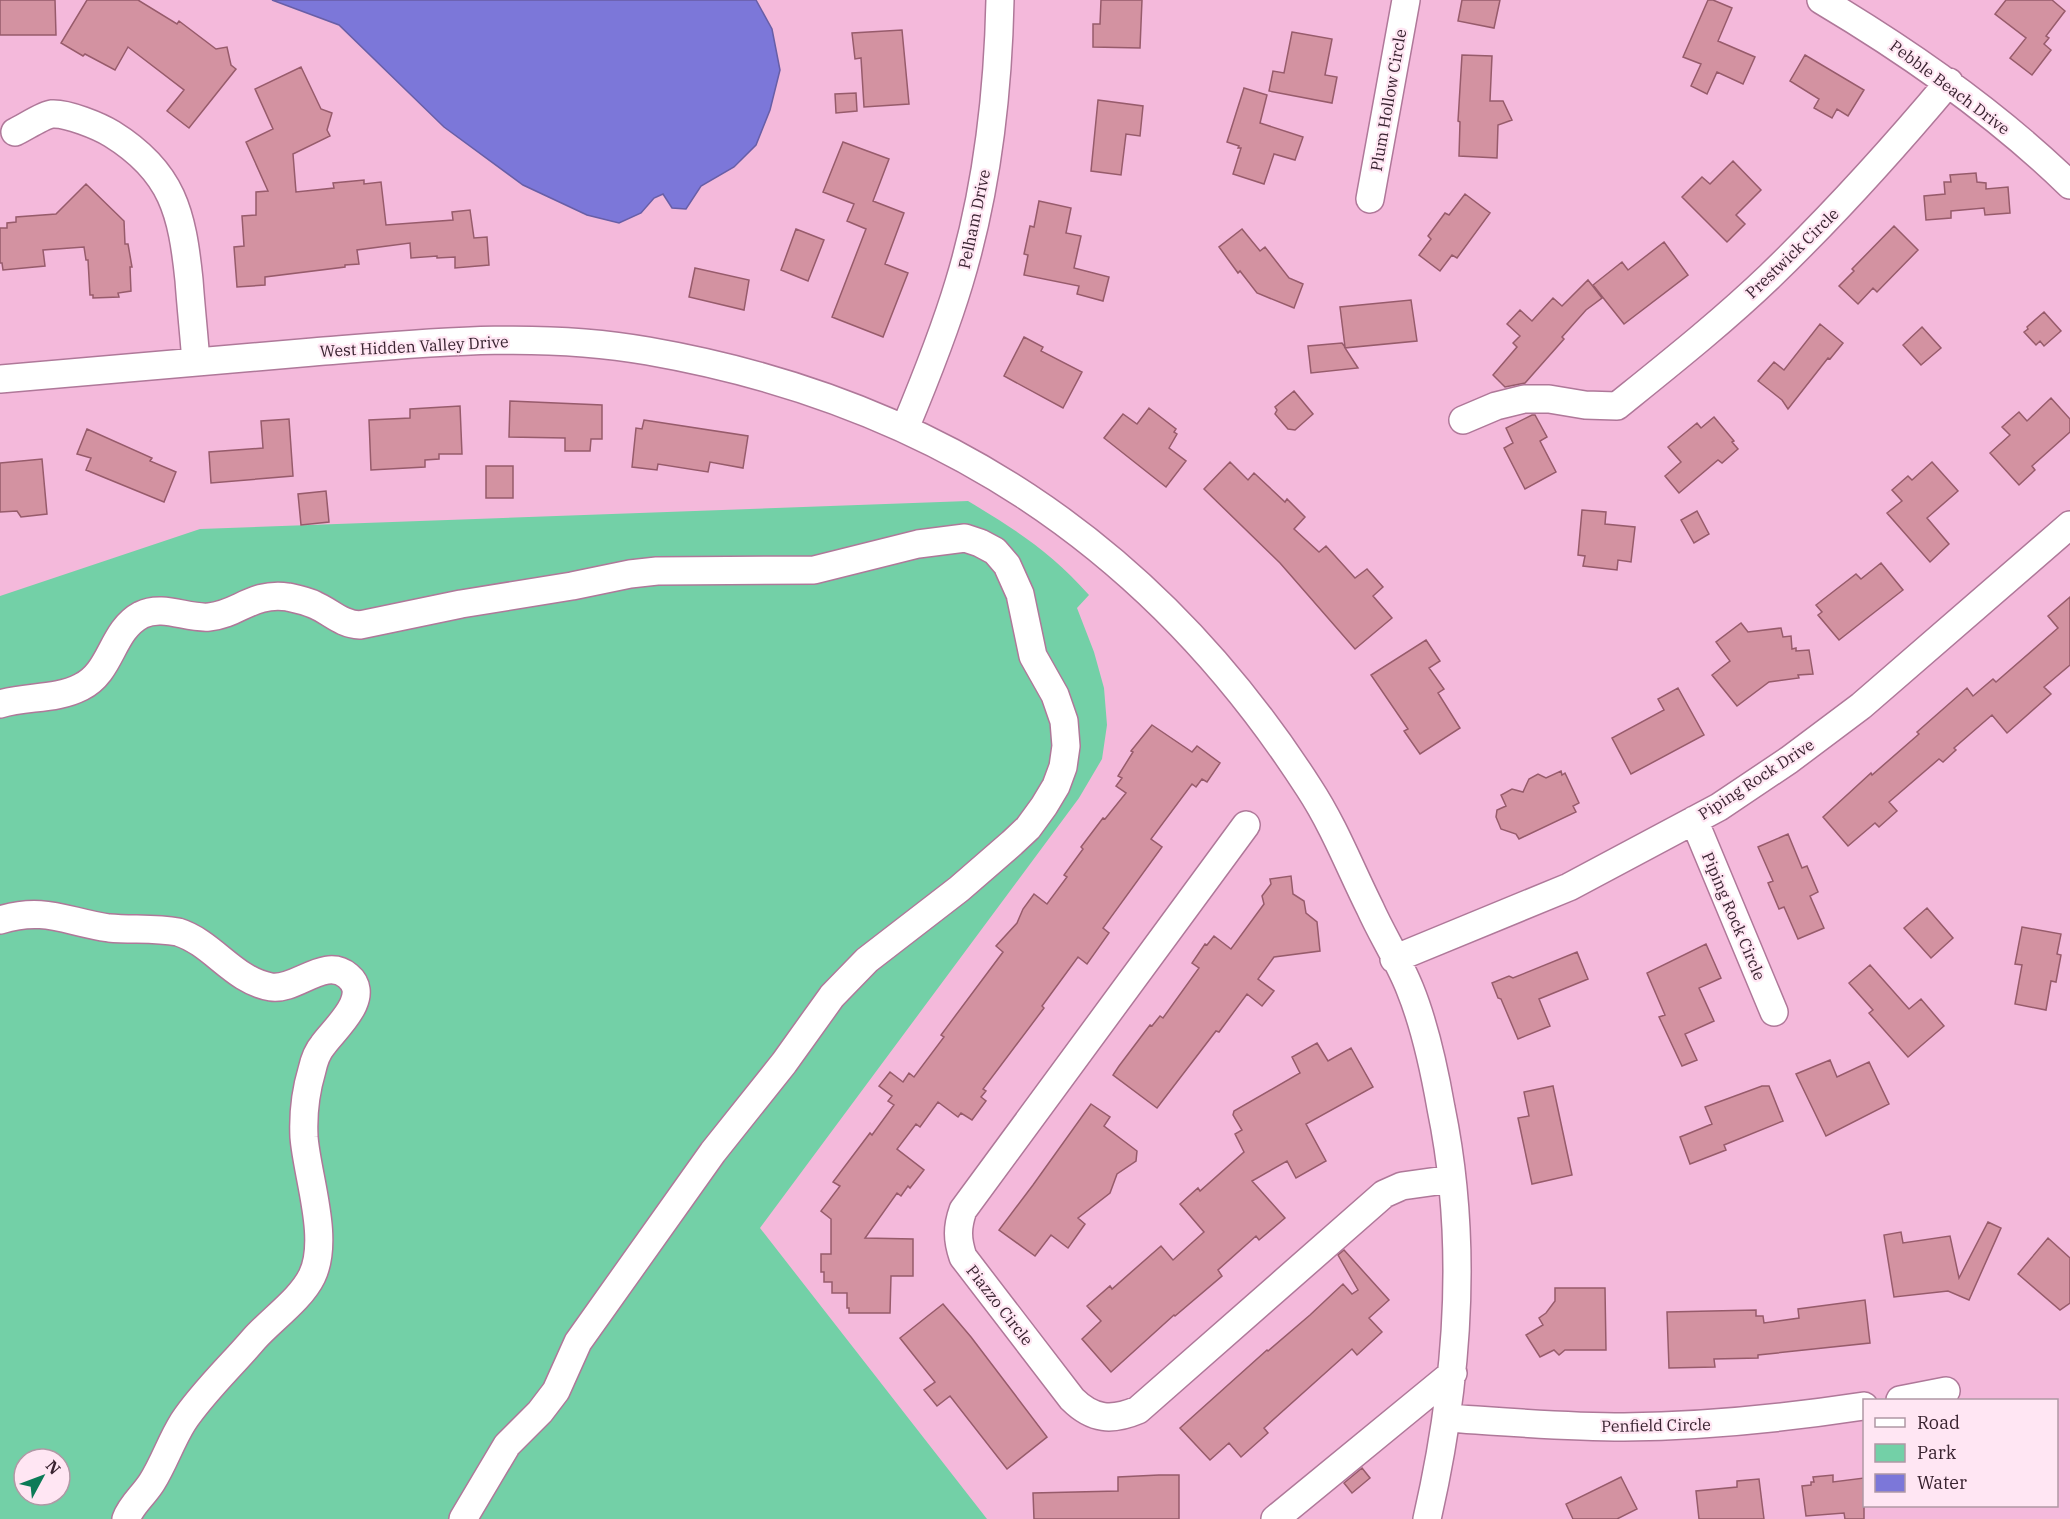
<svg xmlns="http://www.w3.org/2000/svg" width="2070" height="1519" font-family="'IBM Plex Serif',serif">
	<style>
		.green { fill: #73d0a7; fill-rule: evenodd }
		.water { fill: #7c77d9; stroke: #685ea6; stroke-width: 1.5 }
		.building { fill: #d392a1; stroke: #975b6b; stroke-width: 1.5 }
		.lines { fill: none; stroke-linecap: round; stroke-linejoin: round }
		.minor-casing { stroke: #af7899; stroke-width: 30 }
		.minor { stroke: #fff; stroke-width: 27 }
		.labels { text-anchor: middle; stroke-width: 4.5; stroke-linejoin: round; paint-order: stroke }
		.street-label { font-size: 16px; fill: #392330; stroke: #ffe6f3 }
	</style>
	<rect width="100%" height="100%" fill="#f4b9db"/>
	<!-- green -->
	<path class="green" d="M968,501C1016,530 1051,552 1089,595L1077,608L1094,652L1104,688L1107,725L1102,759L1079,798L760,1228L987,1519H0V596L200,529ZM24,1459H60V1495H24Z"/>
	<!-- water -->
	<path class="water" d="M272,0H756L772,29L780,70L770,110L756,145L734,167L701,186L686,209L672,208L663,194L654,198L641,213L619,223L587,215L523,185L444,127L339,25Z"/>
	<!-- building -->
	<path class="building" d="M0,0H55L56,35H0Z
		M87,0H138L177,24L179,21L216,49L227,47L231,65L236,69L189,128L167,111L184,90L128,47L115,70L85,54L83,56L61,43Z
		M1101,0H1142L1140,48L1093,47V24H1100Z
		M1462,0H1500L1494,28L1458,21Z
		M1708,0H1713L1732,8L1718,41L1755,57L1743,84L1717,72L1707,94L1691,86L1701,64L1683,57Z
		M2006,0H2052L2065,11L2046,36L2049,38L2044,44L2051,50L2032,75L2010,58L2026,38L1995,14Z
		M902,30L909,104L864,107L861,58L855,59L852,33Z
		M1292,32L1332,39L1325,75L1337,77L1332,103L1269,91L1273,71L1284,73Z
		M1462,55L1492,56L1490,101H1503L1512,120L1498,125L1497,158L1459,156L1460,122L1458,121Z
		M1805,55L1864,90L1848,116L1837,109L1832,118L1814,108L1819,99L1790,81Z
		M301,67L321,109L332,113L327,130L330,136L293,154L296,192L334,188L333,183L364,180V184L381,182L386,225L453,220L452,212L470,210L474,238L487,237L489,265L455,268V257L437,258V256L411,258L410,243L357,250L359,264L345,265V267L265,277V285L237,287L234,247L244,246L242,216L256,215V192L268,191L246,142L273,129L255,89Z
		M1244,88L1267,95L1260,123L1303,137L1295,160L1274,154L1264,184L1233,174L1241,148H1238L1239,146L1227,142Z
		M856,93L857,111L836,113L835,94Z
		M1098,100L1143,106L1140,136L1126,134L1121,175L1091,171Z
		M843,142L889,159L873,201L904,213L885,264L908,273L883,337L832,317L866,229L847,221L854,204L823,192Z
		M1733,161L1761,190L1736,215L1745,224L1727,242L1682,197L1702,177L1710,184Z
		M1976,173L1977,182L1986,183V189L2008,187L2010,213L1985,215L1984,208L1951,211V218L1926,220L1924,196L1945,194L1944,182H1951L1950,175Z
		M86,184L124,221L125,244H128L132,267H130L131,291L118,293L119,297L93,298V295H90L88,260H86L84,247L43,250L45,266L3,270L2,263H0V228H7V223L16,222V217L56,214Z
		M1465,194L1490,213L1457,258L1452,255L1440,271L1419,255L1431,239L1428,236L1445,213L1449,215Z
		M1039,201L1071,208L1066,233L1081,236L1074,268L1109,277L1103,301L1077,294L1079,286L1024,275L1028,255L1024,254L1030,226L1034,227Z
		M1894,226L1918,250L1877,292L1873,288L1858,304L1839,286L1854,271L1852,269Z
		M796,229L824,240L808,281L781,270Z
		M1242,229L1260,251L1265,247L1289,278L1303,284L1294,308L1257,293L1240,271L1238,273L1219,247Z
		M1664,242L1688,275L1624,324L1593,285L1622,262L1628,270Z
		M695,268L749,280L744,310L689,297Z
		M1588,280L1602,298L1586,310L1562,337L1564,339L1525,383L1505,387L1493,375L1517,347L1513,343L1520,336L1507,324L1520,310L1532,321L1553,298L1562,306Z
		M1411,300L1417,341L1345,348L1358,368L1311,373L1308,346L1342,343L1345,347L1340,307Z
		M2044,312L2061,331L2044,346L2040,341L2036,345L2024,332L2028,329L2027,327Z
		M1820,324L1843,343L1830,359L1828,358L1788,409L1782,400L1758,381L1774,362L1784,370Z
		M1922,327L1941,348L1921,365L1903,345Z
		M1024,337L1043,347L1041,351L1082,372L1063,408L1004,376Z
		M1294,391L1313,414L1295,430L1288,429L1275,414L1277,410L1275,407Z
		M2051,398L2070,419V432L2032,466L2035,470L2019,485L1990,453L2010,435L2002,427L2019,412L2027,421Z
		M510,401L602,405V439H591L590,451H565V438L509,437Z
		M460,406L462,454H439V459L425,460V467L371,470L369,420L410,418V409Z
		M1149,408L1176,429L1174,432L1177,434L1169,448L1186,461L1166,487L1104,438L1123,414L1137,424Z
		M1532,415H1535L1547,437L1540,441L1556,472L1525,489L1504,448L1513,443L1506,428Z
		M1714,417L1734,441L1732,442L1738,449L1722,463L1718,460L1679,493L1665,476L1681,462L1668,447L1697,423L1701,428Z
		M289,419L293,476L211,483L209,452L263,448L261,421Z
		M644,420L748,436L743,468L710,462L708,472L658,464L657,470L632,467L636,428L642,429Z
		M87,429L152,458L150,461L176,472L164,502L86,470L91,458L77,454Z
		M42,459L47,514L21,517L17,511L0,512V463Z
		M1230,462L1248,480L1254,473L1285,502L1287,499L1305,517L1294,529L1319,552L1326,546L1355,578L1367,569L1383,587L1373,596L1392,618L1355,649L1280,563L1204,489Z
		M1932,462L1958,491L1927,518L1949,544L1930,562L1887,513L1902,501L1892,490L1908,476L1912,480Z
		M486,466H513V498H486Z
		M326,491L329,522L301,525L298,494Z
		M1582,510L1606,512L1605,524L1635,527L1631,562L1618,560L1617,570L1583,566L1585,556L1578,555Z
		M1697,511L1709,534L1694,543L1681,520Z
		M1881,563L1903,590L1839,640L1818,615L1822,612L1816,605L1856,574L1861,579Z
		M2070,597V665L2044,687L2051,694L2007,733L1992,715L1954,748L1956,750L1943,762L1939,759L1889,802L1897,811L1879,827L1875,823L1848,846L1823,817L1871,773L1872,775L1919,734L1917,732L1967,688L1973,696L1993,679L1996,682L2058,628L2048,616Z
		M1741,623L1748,632L1781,628L1783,637L1791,636L1792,649L1796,648V651L1809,650L1813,674L1798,675L1799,678L1769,682L1737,706L1712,675L1730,661L1716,642Z
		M1426,640L1440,661L1429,668L1444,689L1438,693L1460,728L1420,754L1404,731L1408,729L1371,675Z
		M1678,688L1704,735L1631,774L1612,738L1664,710L1658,699Z
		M1152,725L1192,752L1197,746L1220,763L1207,782L1202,779L1196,787L1192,784L1151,839L1162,847L1103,928L1109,933L1087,964L1078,957L1042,1006L1044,1008L983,1089L986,1091L981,1097L986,1101L972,1120L961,1113L958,1117L938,1102L920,1127L916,1124L897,1149L924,1170L910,1188L908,1186L901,1196L897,1193L865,1238L913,1239V1276H891L890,1313H849V1308H847V1293H832V1282H824V1272H821V1254H831V1219L821,1211L840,1186L833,1182L870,1133L872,1135L894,1105L888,1101L892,1096L879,1086L890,1072L903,1082L909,1073L914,1077L944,1037L941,1035L1003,952L996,946L1017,923L1023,909L1034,894L1047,904L1067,877L1064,875L1083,849L1081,847L1103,818L1105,819L1126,793L1116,786L1122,778L1118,776L1133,752L1131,751Z
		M1561,771L1562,775L1565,773L1579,803L1573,806L1576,812L1519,839L1516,834L1501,829L1496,817L1497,810L1506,806L1501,795L1512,789L1523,792L1529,779L1538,774L1546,778Z
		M1788,834L1802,868L1807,866L1818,892L1810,896L1824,928L1798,939L1784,907L1779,909L1768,883L1773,881L1758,847Z
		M1291,876L1293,894L1304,901L1306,913L1317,922L1320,951L1274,957L1258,979L1274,991L1262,1006L1247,994L1219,1032L1216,1031L1157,1108L1113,1075L1119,1066L1150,1025L1152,1026L1160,1016L1163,1018L1199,968L1192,963L1205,944L1207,945L1214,936L1231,949L1264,904L1262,896L1271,884L1270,879Z
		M1927,908L1953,938L1931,958L1904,928Z
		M2022,927L2061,934L2057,954L2061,955L2056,982L2051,981L2046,1010L2015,1004L2022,965L2015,964Z
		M1706,944L1721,978L1699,988L1714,1021L1685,1034L1697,1060L1682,1066L1659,1017L1665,1015L1647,973Z
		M1577,952L1588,979L1539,999L1550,1026L1518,1039L1501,999L1498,998L1492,983L1509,976L1513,978Z
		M1870,965L1909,1009L1921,999L1944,1026L1908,1057L1869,1013L1873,1010L1849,983Z
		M1317,1043L1328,1061L1351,1048L1373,1087L1306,1124L1326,1161L1296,1178L1287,1161L1252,1181L1285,1218L1259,1240L1256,1236L1218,1270L1222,1276L1175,1316L1174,1315L1111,1372L1082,1339L1101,1321L1087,1306L1110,1286L1112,1289L1161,1246L1173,1260L1204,1232L1180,1204L1198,1188L1200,1191L1244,1152L1235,1134L1242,1130L1233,1115L1234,1111L1300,1073L1292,1057Z
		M1830,1060L1837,1077L1869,1062L1889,1104L1826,1136L1796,1074Z
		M1553,1086L1572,1175L1532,1184L1518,1118L1529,1116L1524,1092Z
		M1762,1086H1769L1783,1121L1724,1145L1726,1150L1690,1164L1680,1137L1712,1124L1705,1107Z
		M1091,1104L1110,1117L1104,1126L1137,1151L1136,1161L1117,1174L1110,1193L1078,1218L1085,1224L1068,1248L1051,1235L1035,1256L999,1230L1033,1185Z
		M1988,1222L2001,1228L1969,1300L1948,1291L1894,1297L1884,1235L1901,1232L1903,1243L1950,1236L1959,1278Z
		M2048,1238L2070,1258V1303L2060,1310L2018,1274Z
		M1344,1250L1389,1300L1369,1318L1382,1332L1357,1355L1352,1349L1264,1428L1268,1433L1241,1457L1229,1443L1210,1460L1180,1428L1267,1350L1268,1351L1310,1315L1343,1284L1352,1294L1358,1290L1338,1255Z
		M1555,1288H1605L1606,1350H1565L1559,1355L1554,1350L1540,1357L1526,1335L1543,1325L1539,1318L1546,1313L1555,1301Z
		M1865,1300L1870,1343L1758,1355V1358L1714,1359L1715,1367L1669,1368L1667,1312L1756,1310V1316H1763L1764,1323L1799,1318L1798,1309Z
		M943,1304L971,1337L1047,1437L1007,1469L950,1396L937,1406L924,1390L935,1382L900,1338Z
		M1362,1468L1370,1478L1352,1493L1344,1483Z
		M1159,1475H1179V1519H1034L1033,1493L1118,1491V1477Z
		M1833,1475V1482L1864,1478V1519H1845L1844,1513L1806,1516L1802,1486L1811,1485V1482H1814L1813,1477Z
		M1621,1477L1637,1509L1617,1519H1573L1566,1504Z
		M1759,1479L1764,1519H1699L1696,1491L1737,1487V1481Z"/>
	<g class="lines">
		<!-- minor casing -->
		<g class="minor-casing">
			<path id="minor" d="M1821,0C1910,53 1995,112 2070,185
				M15,132C24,128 43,115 52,114C67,113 99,126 112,134C173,172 182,213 189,280C191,308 194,335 196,362
				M1370,199L1406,0
				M0,379C104,370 208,361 313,352C424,343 537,331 648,351C934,401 1152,544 1309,788C1334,826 1350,868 1370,908C1382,935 1399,961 1410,989C1425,1026 1434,1068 1441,1108C1469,1244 1458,1384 1427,1519
				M1463,420L1496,406L1524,399H1549L1585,405L1617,406C1669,364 1722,322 1770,276C1833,215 1892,150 1949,82
				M905,428C925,380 944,333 959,283C987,191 998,96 1000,0
				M0,704C26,696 56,700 81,687C112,672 111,631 141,615C163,604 187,619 209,617C239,614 252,592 288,597C297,599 307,601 315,605C331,612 341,624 360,625L461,604L572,586L630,574L657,571L814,570L918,544L965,538L980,543L995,551L1007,565L1020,594L1033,656L1055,695L1064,721L1066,746L1063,767L1056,786L1044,806L1028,828L1012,843L959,889L867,960L832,996L784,1063L713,1152L578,1342L556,1391L540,1412L507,1445L463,1519
				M1694,820L1774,1012
				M1246,825L963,1210C957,1227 957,1239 963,1257L1072,1399C1093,1420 1112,1421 1138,1410L1384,1194L1402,1186L1452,1179
				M0,920C45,906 66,922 109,928C132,930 155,928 178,932C213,943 234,981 271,987C296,991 325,956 348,976C373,997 334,1029 323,1045C317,1052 314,1061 312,1070C306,1090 303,1116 304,1137C307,1176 330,1239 312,1276C301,1299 272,1319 254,1339C231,1366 202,1393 183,1422C171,1441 164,1463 152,1482C144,1495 131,1505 126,1519
				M1394,959L1569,887L1719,807L1789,760L1861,706L2070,525
				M1900,1400L1946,1391
				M1447,1418C1506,1422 1565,1427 1624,1427C1705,1426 1785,1418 1864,1406
				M1275,1519L1453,1373"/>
		</g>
		<!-- minor -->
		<use href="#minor" class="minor"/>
	</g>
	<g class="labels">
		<!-- street labels -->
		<g class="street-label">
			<text transform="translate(1950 87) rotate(37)" y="6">Pebble Beach Drive</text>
			<text transform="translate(1388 100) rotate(-80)" y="6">Plum Hollow Circle</text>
			<text transform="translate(974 219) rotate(-78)" y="6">Pelham Drive</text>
			<text transform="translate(1792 253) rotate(-44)" y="6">Prestwick Circle</text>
			<text transform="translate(414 346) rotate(-3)" y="6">West Hidden Valley Drive</text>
			<text transform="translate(1756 779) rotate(-33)" y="6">Piping Rock Drive</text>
			<text transform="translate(1734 916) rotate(67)" y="6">Piping Rock Circle</text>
			<text transform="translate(1000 1305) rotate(52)" y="6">Piazzo Circle</text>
			<text transform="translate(1656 1425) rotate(-1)" y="6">Penfield Circle</text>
		</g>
	</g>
	<!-- legend -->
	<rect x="1863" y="1399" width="195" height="108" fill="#ffe6f3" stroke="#b098a5" stroke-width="1.5"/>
	<rect x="1875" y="1418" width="30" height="9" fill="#ffffff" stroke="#b098a5" stroke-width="1.5"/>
	<text x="1917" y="1429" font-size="18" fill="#392330">Road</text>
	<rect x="1875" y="1444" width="30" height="18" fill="#73d0a7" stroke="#b098a5" stroke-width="1.5"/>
	<text x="1917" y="1459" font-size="18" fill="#392330">Park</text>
	<rect x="1875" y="1474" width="30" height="18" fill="#7c77d9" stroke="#b098a5" stroke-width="1.5"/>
	<text x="1917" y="1489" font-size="18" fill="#392330">Water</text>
	<!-- north arrow -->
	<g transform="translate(42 1477) rotate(49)"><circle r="28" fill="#ffe6f3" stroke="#b098a5" stroke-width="1.5"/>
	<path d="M0-4.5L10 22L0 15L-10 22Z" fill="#0c7b57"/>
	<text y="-9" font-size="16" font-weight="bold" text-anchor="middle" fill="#392330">N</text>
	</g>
</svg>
